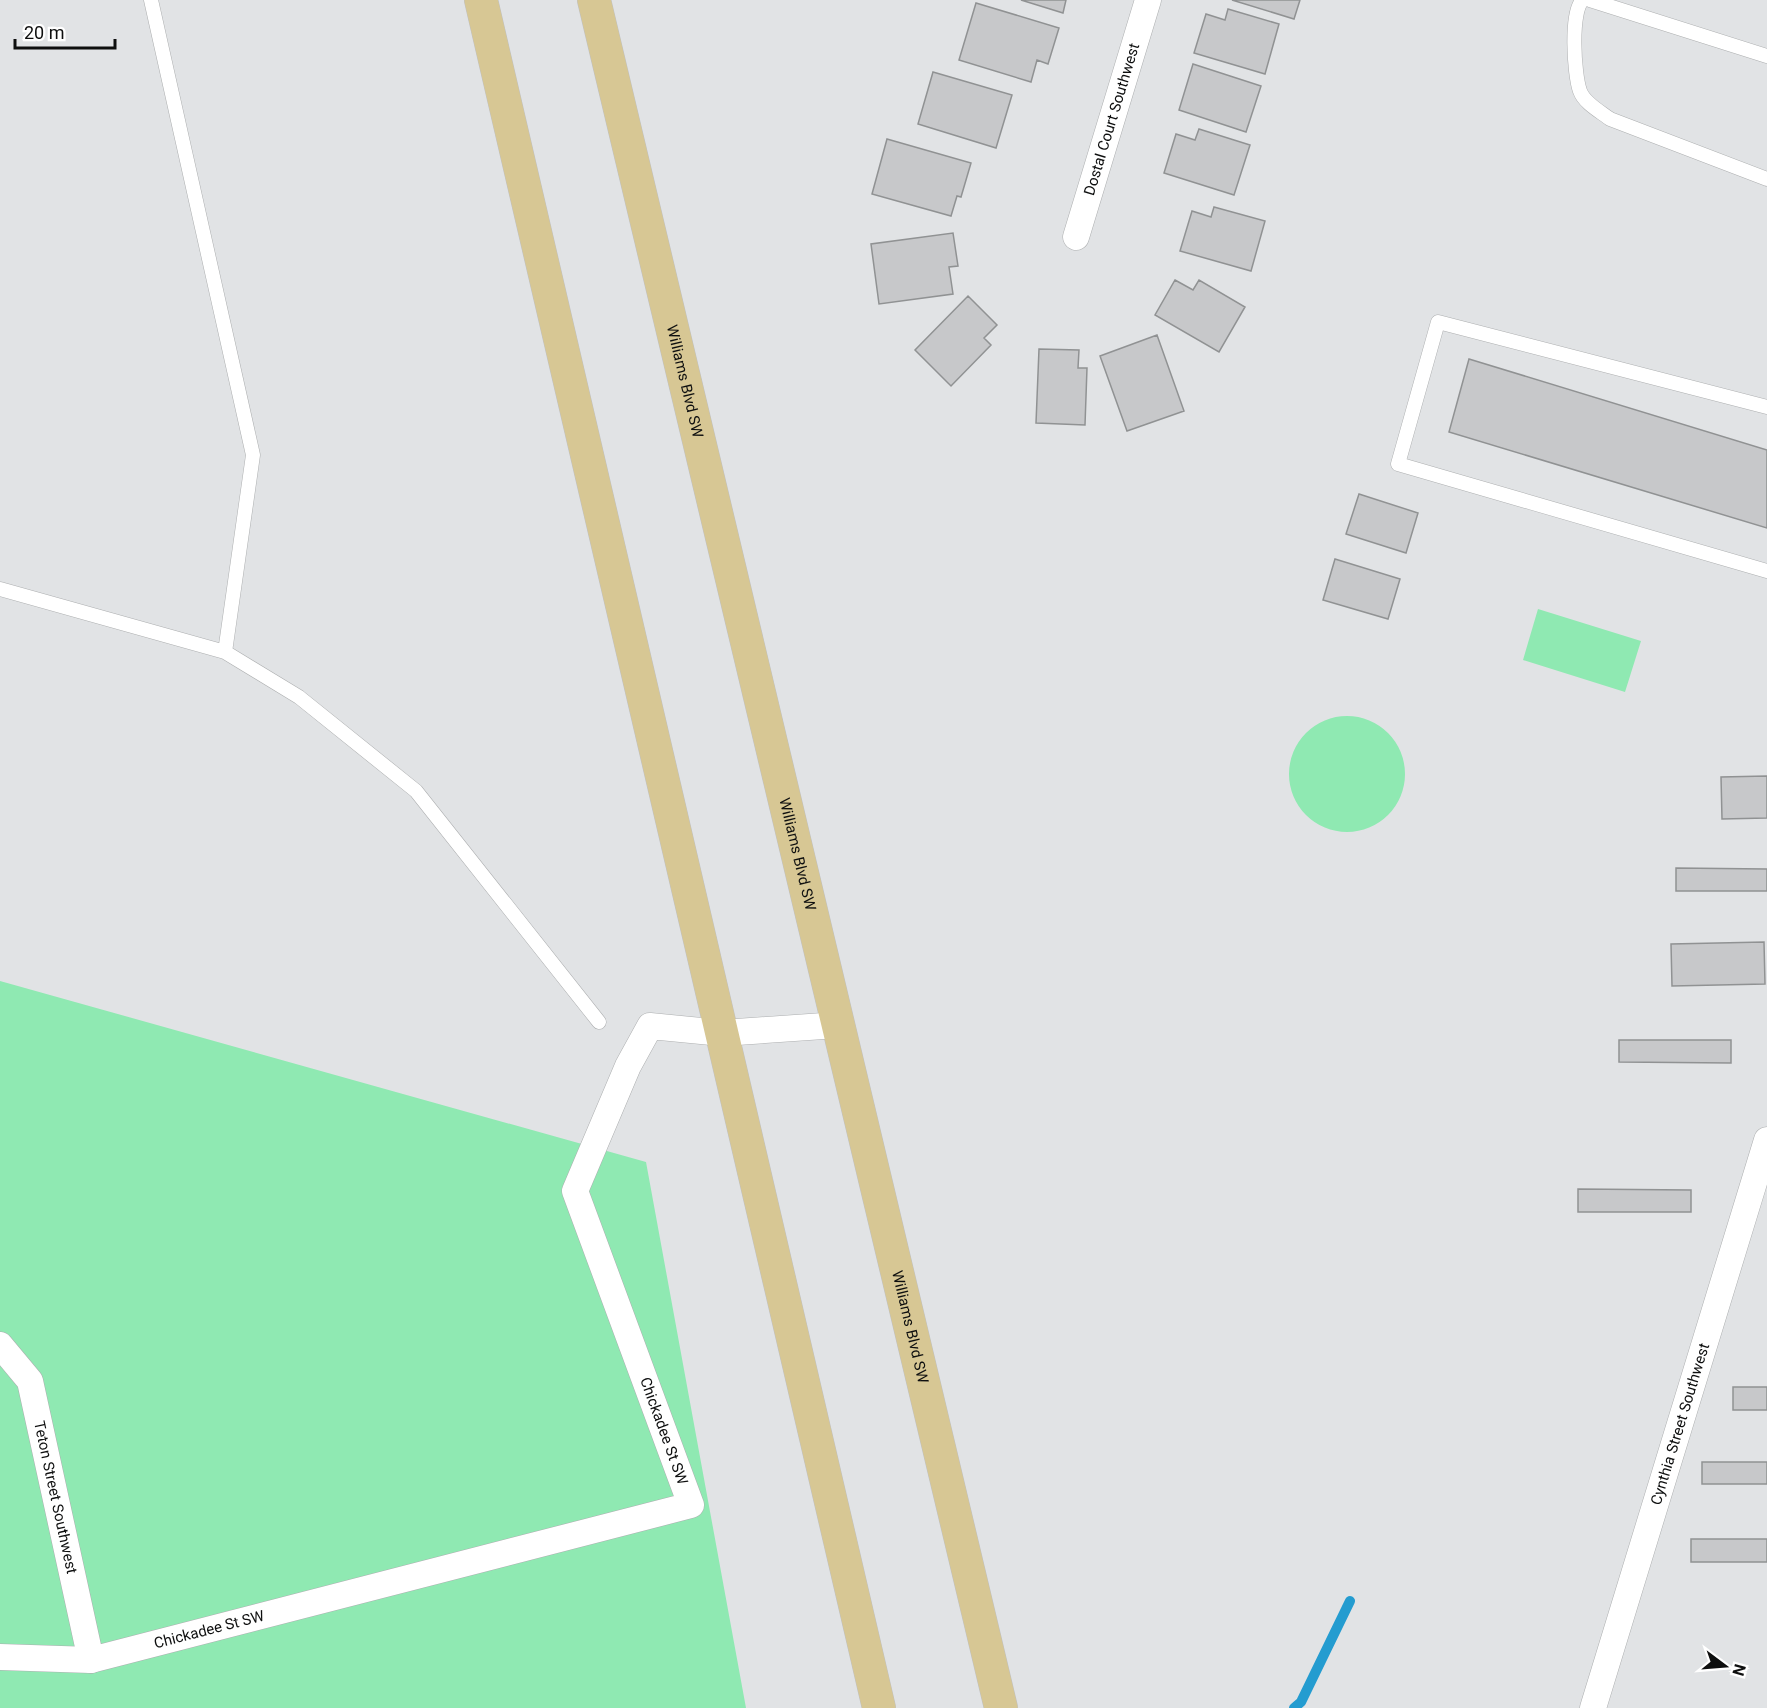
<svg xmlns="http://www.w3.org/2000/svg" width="1767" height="1708" font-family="Roboto,sans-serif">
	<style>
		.green { fill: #8fe9b2 }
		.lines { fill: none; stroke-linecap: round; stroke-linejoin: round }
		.stream { stroke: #249cd0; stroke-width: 10 }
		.building { fill: #c7c8ca; stroke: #909293; stroke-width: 1.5 }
		.lane-casing { stroke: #adafb0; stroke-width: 15 }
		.street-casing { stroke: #adafb0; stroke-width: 27 }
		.primary-casing { stroke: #c0c1c1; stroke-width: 34 }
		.lane { stroke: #fff; stroke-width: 14 }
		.street { stroke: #fff; stroke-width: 26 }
		.primary { stroke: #d7c794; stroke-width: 33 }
		.labels { text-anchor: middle; stroke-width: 4.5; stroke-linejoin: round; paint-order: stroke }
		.street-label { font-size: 15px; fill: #0e0f0f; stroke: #fff }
	</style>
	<rect width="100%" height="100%" fill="#e1e3e5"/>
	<!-- green -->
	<path class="green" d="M1538,609L1641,641L1625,692L1523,660Z
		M1289 774a58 58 0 1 1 116 0a58 58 0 1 1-116 0Z
		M0,981L646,1162L746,1708H0Z"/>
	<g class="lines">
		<!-- stream -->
		<path class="stream" d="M1294,1708L1301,1702L1350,1601"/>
	</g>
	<!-- building -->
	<path class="building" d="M1021,0H1066L1063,13Z
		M1232,0H1300L1294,19Z
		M976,3L1059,28L1048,64L1037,60L1031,82L959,60Z
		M1228,9L1279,24L1265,74L1194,53L1206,14L1225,20Z
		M1193,64L1261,86L1246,132L1179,110Z
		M933,72L1012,95L996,148L918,124Z
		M1199,129L1250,145L1234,195L1164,173L1176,134L1195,140Z
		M887,139L971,163L961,197L957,196L951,216L872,194Z
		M1214,207L1265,221L1251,271L1180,251L1192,211L1211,217Z
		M953,233L958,266L949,267L953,294L879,304L871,244Z
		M1175,280L1193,290L1199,280L1245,307L1219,352L1155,315Z
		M968,296L997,325L984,338L991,345L951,386L915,350Z
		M1157,335L1184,411L1127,431L1100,356Z
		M1039,349L1079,350L1078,368H1087L1085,425L1036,423Z
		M1469,359L1767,450V528L1449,432Z
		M1359,494L1418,513L1406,553L1346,534Z
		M1335,559L1400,579L1388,619L1323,600Z
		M1767,776V818L1722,819L1721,777Z
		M1676,868L1767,869V891H1676Z
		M1764,942L1765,984L1672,986L1671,944Z
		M1619,1040H1731V1063L1619,1062Z
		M1578,1189L1691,1190V1212H1578Z
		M1733,1387H1767V1410H1733Z
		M1702,1462H1767V1484H1702Z
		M1691,1539H1767V1562H1691Z"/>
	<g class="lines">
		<!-- lane casing -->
		<g class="lane-casing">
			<path id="lane" d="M1583,0C1570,10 1574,75 1580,91C1584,103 1601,112 1610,119L1767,179
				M1590,0L1767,56
				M1767,407L1438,322L1398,464L1767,571
				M0,589L225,652L253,455L151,0
				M225,652L299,697L416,791L599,1022"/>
		</g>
		<!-- street casing -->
		<g class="street-casing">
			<g id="street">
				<path id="s1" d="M1076,237L1148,0"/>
				<path id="s2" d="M0,1345L30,1381L91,1660"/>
				<path id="s3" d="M0,1657L91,1660L691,1505L575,1191L628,1066L650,1026L722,1033L838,1025"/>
				<path id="s4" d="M1593,1708L1767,1140"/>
			</g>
		</g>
		<!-- primary casing -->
		<g class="primary-casing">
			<g id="primary">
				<path d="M481,0L879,1708"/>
				<path id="s5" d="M594,0L1001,1708"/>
			</g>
		</g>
		<!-- lane -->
		<use href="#lane" class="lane"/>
		<!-- street -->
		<use href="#street" class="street"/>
		<!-- primary -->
		<use href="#primary" class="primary"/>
	</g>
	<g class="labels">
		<!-- street labels -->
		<g class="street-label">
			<text dy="5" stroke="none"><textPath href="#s1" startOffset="123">Dostal Court Southwest</textPath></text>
			<text dy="5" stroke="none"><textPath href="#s5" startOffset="392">Williams Blvd SW</textPath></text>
			<text dy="5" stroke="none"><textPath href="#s5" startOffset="878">Williams Blvd SW</textPath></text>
			<text dy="5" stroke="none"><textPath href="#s5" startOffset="1364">Williams Blvd SW</textPath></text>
			<text dy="5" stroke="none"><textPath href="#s4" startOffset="297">Cynthia Street Southwest</textPath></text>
			<text transform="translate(664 1431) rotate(70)" y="5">Chickadee St SW</text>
			<text dy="5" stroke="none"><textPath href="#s2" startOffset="166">Teton Street Southwest</textPath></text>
			<text dy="5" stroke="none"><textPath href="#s3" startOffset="213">Chickadee St SW</textPath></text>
		</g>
	</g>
	<!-- north arrow -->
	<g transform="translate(1725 1666) rotate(106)" stroke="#ffffff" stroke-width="4.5" paint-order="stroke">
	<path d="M0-4.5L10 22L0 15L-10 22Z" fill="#0e0f0f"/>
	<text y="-9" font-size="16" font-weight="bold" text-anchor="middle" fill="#0e0f0f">N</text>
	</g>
	<!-- scale -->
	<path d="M15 39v9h100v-9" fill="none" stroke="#0e0f0f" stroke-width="3"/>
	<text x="24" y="39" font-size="18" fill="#0e0f0f" stroke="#ffffff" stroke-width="4.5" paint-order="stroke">20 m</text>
</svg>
